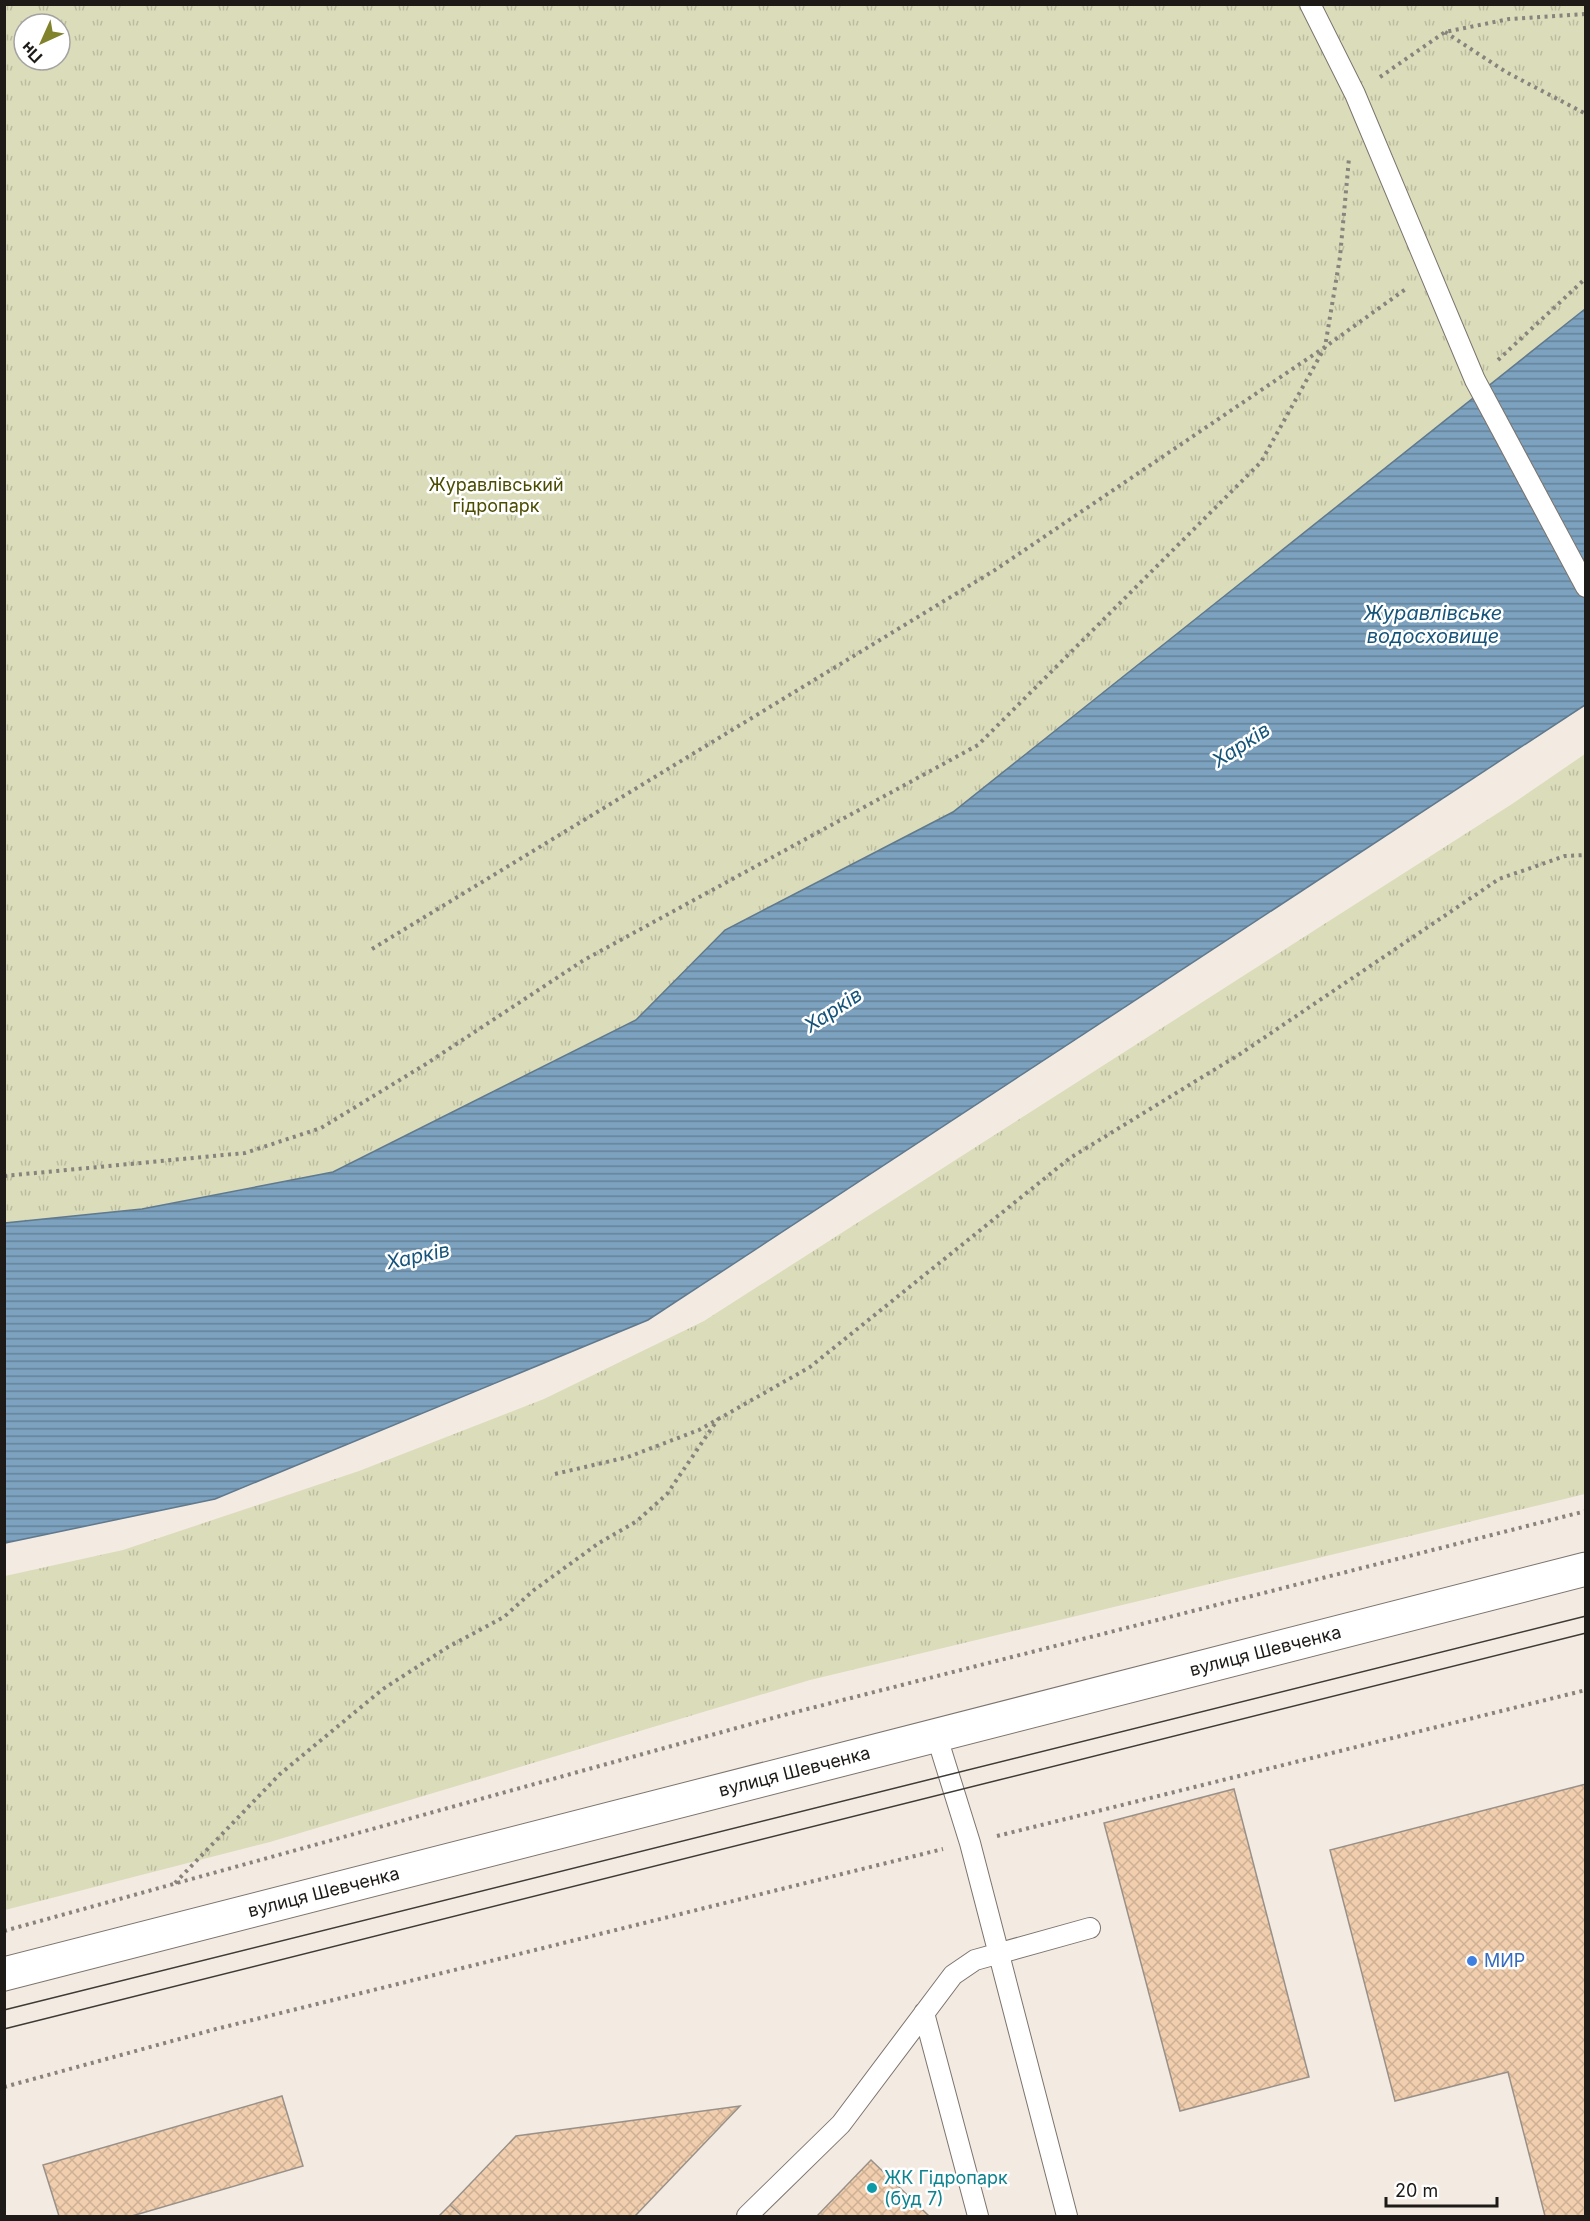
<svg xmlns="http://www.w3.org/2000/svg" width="1590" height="2221" font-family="Inter,sans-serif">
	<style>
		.grass { fill: url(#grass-tufts); fill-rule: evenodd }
		.water { fill: url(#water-rules); stroke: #60798d; stroke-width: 1.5 }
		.building { fill: url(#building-cross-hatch); stroke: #999189; stroke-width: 1.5 }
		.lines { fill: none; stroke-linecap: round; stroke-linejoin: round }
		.lane-casing { stroke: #7c746d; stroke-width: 22 }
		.primary-casing { stroke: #7c746d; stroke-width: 35 }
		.path { stroke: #89837d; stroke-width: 4; stroke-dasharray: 3 4.5; stroke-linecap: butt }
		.lane { stroke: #fff; stroke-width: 20 }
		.primary { stroke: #fff; stroke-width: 33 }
		.tram { stroke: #3e3a36; stroke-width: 1.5 }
		.shop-dot { fill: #3f7fe0; stroke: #fff; stroke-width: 2 }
		.culture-dot { fill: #0f9aa8; stroke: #fff; stroke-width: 2 }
		.labels { text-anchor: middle; stroke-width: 5; stroke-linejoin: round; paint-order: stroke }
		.park-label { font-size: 18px; fill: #4b4c00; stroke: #fff }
		.street-label { font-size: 18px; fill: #1d1a17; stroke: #fff }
		.shop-label { font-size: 18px; fill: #366cbe; stroke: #fff; text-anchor: start }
		.culture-label { font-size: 18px; fill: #0d838f; stroke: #fff; text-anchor: start }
		.water-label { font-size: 20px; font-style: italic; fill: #14547b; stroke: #fff }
	</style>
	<defs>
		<pattern id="grass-tufts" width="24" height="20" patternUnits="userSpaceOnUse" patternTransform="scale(1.5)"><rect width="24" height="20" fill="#dadcba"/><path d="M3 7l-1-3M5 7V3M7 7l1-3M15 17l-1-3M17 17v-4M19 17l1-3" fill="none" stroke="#bbbc9f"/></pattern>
		<pattern id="water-rules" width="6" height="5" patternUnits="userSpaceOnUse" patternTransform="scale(1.5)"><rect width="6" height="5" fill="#7ca2bf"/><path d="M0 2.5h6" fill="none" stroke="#65839a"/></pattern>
		<pattern id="building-cross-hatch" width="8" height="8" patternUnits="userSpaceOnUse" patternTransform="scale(1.5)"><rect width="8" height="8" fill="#f1cead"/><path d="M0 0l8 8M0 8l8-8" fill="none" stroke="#ceb094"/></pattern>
	</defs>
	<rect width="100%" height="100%" fill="#f3eae2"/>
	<!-- grass -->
	<path class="grass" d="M5,5H1585V309L953,812L725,930L636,1020L333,1172L142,1209L5,1223ZM24,24H60V60H24Z
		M1585,754V1494L810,1680L270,1842L5,1910V1576L123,1550L359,1471L544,1399L704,1321L1512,804Z"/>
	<!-- water -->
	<path class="water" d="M1585,309V705L648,1320L215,1499L5,1543V1223L142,1209L333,1172L636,1020L725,930L953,812Z"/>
	<!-- building -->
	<path class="building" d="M1586,1784V2216H1545L1508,2072L1395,2101L1330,1850Z
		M1234,1789L1309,2077L1180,2111L1104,1823Z
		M282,2096L303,2166L132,2216H59L43,2165Z
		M740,2106L635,2216H462L450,2205L516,2136Z
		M871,2160L929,2216H817Z
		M450,2205L462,2216H439Z"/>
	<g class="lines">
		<!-- lane casing -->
		<g class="lane-casing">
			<path id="lane" d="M1310,4L1355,94L1475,380L1586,587
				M936,1734L970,1843L1067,2216
				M924,2013L978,2216
				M747,2216L841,2124L953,1975L975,1960L1090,1928"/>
		</g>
		<!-- primary casing -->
		<g class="primary-casing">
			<g id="primary">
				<path id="s1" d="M4,1974L1586,1569"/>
			</g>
		</g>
		<!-- path -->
		<path class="path" d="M1445,32L1506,72L1586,114
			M1380,77L1445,32L1509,19L1586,14
			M1498,360L1586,278
			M372,949L995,570L1325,347L1407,288
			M4,1176L245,1153L321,1128L426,1064L584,960L978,745L1261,462L1325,347L1340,257L1349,158
			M555,1474L628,1457L699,1430L810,1367L1070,1158L1240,1054L1499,879L1565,856L1586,855
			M997,1836L1586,1690
			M175,1883L280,1774L383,1689L448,1647L504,1617L534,1590L599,1543L637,1521L667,1494L718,1419
			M4,1931L780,1716L1586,1511
			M4,2087L216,2029L943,1849"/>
		<!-- lane -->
		<use href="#lane" class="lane"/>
		<!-- primary -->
		<use href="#primary" class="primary"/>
		<!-- tram -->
		<path class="tram" d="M4,2010L1586,1616
			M4,2029L1586,1633"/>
	</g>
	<!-- markers -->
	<circle class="shop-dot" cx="1472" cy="1961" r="6"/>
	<circle class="culture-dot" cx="872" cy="2188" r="6"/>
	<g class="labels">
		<!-- park labels -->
		<g class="park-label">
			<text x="496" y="491">Журавлівський<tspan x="496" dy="21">гідропарк</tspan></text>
		</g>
		<!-- street labels -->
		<g class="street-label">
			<text dy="6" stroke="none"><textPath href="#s1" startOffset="1302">вулиця Шевченка</textPath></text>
			<text dy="6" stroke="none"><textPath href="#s1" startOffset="816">вулиця Шевченка</textPath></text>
			<text dy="6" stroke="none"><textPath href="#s1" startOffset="330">вулиця Шевченка</textPath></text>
		</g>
		<!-- shop labels -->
		<g class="shop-label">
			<text x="1484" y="1967">МИР</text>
		</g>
		<!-- culture labels -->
		<g class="culture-label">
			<text x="884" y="2184">ЖК Гідропарк<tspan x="884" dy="21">(буд 7)</tspan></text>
		</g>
		<!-- water labels -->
		<g class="water-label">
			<text x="1433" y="620">Журавлівське<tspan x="1433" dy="23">водосховище</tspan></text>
			<text transform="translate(1241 745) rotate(-33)" y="7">Харків</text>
			<text transform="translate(833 1010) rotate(-33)" y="7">Харків</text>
			<text transform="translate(418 1256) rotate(-12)" y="7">Харків</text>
		</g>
	</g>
	<!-- border -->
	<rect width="1590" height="2221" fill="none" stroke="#1d1a17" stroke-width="12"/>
	<!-- north arrow -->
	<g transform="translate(42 42) rotate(225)"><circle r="28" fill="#ffffff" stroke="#a5a3a2" stroke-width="1.5"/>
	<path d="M0-4.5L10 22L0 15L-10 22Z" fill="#80822c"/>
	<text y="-9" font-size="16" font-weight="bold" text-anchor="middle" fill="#1d1a17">Пн</text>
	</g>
	<!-- scale -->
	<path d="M1386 2197v9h111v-9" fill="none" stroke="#1d1a17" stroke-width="3"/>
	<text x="1395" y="2197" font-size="18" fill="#1d1a17" stroke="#ffffff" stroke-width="4.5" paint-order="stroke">20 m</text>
</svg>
